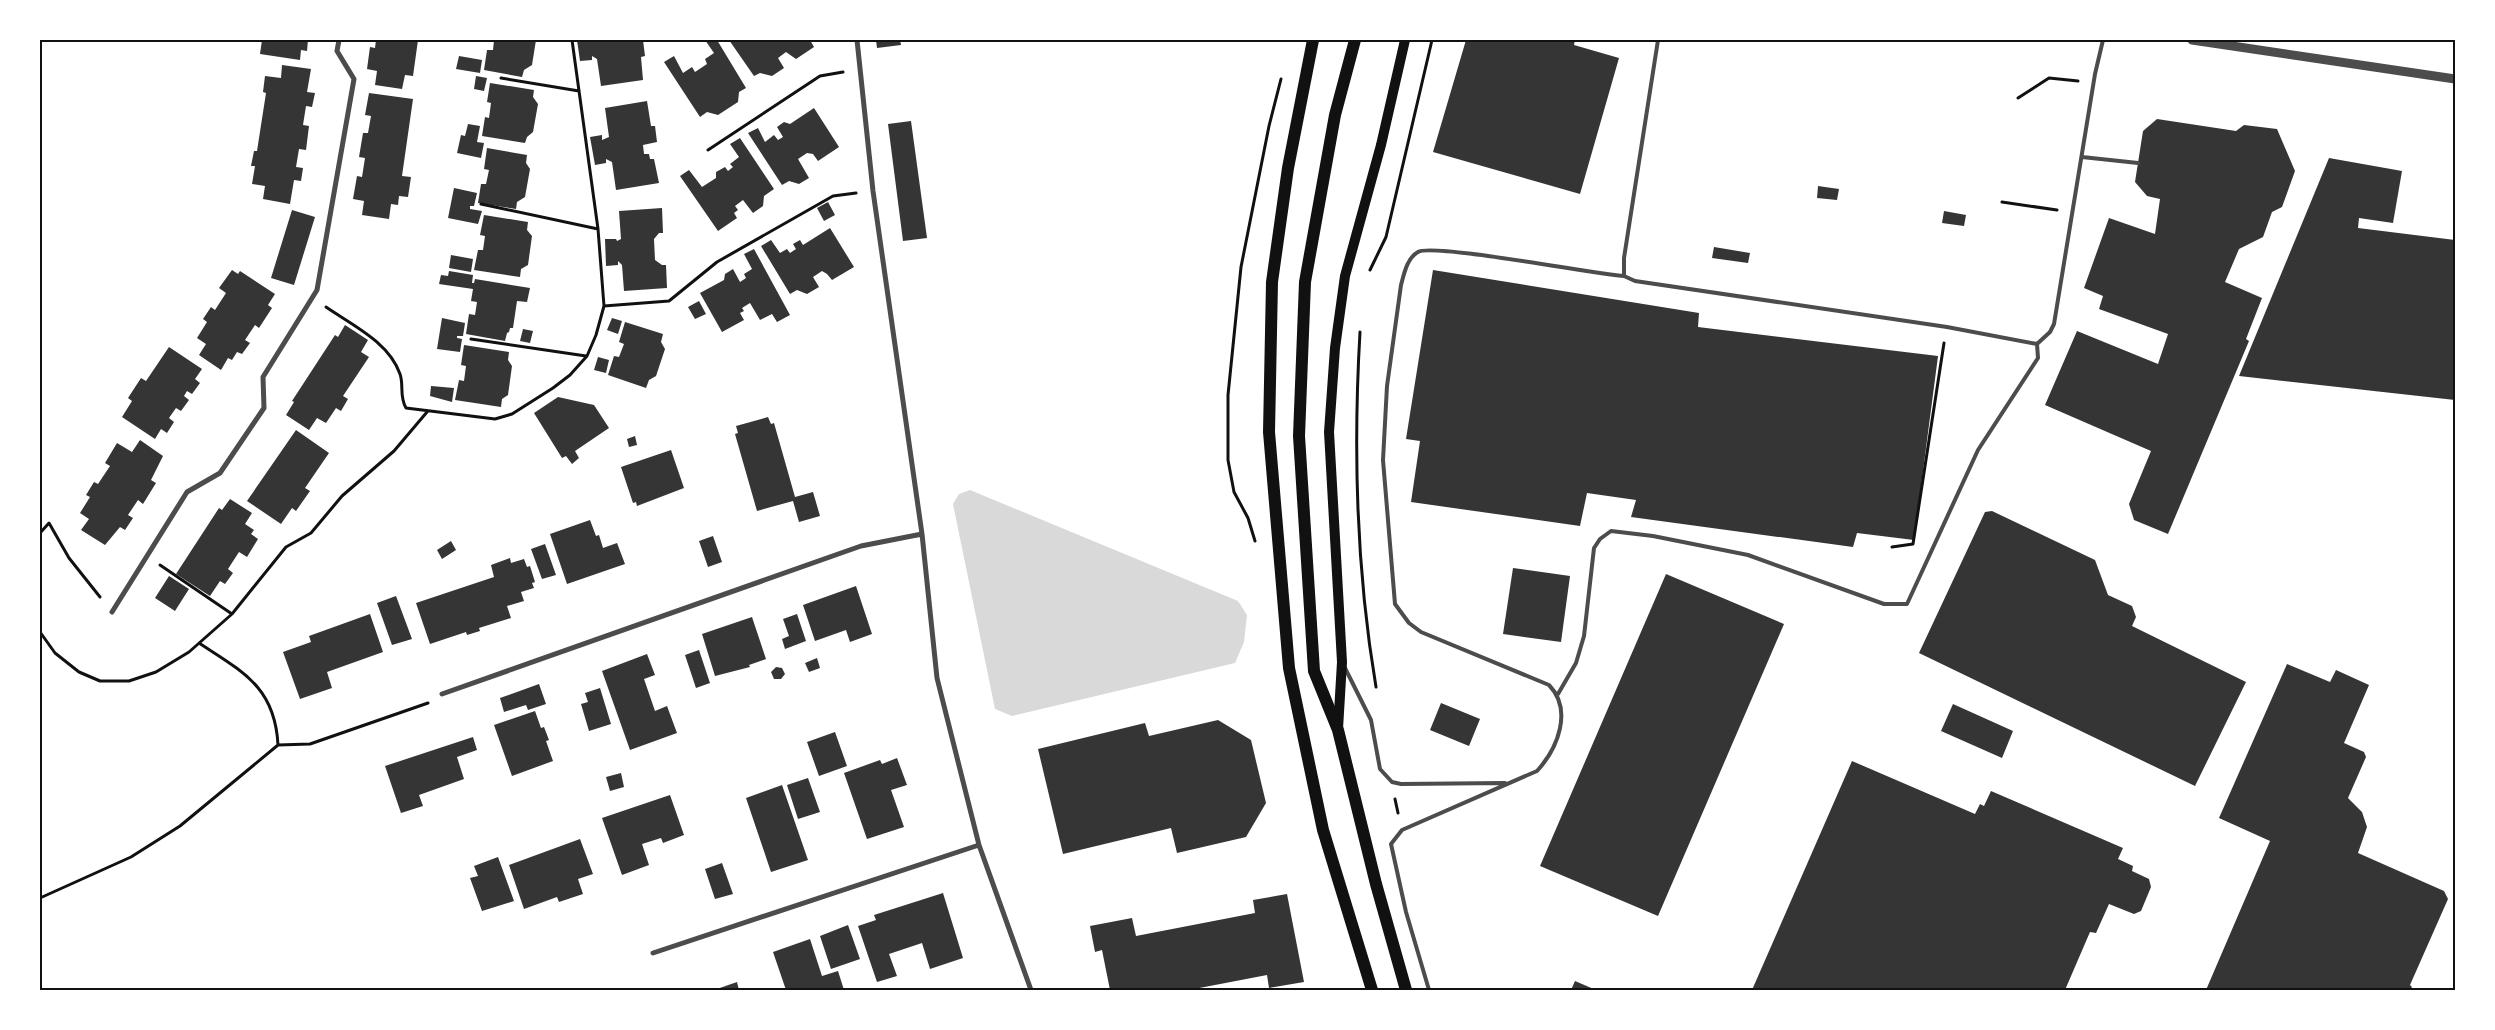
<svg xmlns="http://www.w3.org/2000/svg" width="2495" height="1030" font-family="'IBM Plex Sans',sans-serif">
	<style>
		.water { fill: #d9d9d9 }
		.building { fill: #353535 }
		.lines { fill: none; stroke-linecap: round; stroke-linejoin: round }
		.path { stroke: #111; stroke-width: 3 }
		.service { stroke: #4c4c4c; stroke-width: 4 }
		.minor { stroke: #4c4c4c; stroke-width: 5 }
		.tertiary { stroke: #4c4c4c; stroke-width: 9 }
		.secondary { stroke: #111; stroke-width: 10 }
		.primary { stroke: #111; stroke-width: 12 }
		.neatline { fill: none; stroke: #111; stroke-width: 2 }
	</style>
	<rect width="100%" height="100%" fill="#fff"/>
	<!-- water -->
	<path class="water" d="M970,490L1238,601L1247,615L1244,642L1235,663L1012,716L995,709L953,504L959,494Z"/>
	<!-- building -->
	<path class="building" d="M262,40H308L307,51L301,50L300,60L260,54Z
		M376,40H418L413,76L405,75L402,89L375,85L377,71L367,69L370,47L375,48Z
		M494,40H536L532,65L524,70L522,77L484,70L487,50H493Z
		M577,40H643L645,56L641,57L643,80L601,86L597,59L592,56V60L580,61Z
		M705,40H717L746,88L739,92L738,102L718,115L707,112L700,117L664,62L674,56L683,73L692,67L695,72L707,64L705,59L714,53Z
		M729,40H810L814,47L796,59L786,52L778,58L784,68L772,76L760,73L754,76Z
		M876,40H900L901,45L877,48Z
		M1466,40H1575L1574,45L1619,58L1580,194L1433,152Z
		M459,56L482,60L480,73L456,69Z
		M282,65L311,69L307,92L315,93L312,107L306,106L303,125L309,126L306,150L299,149L296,167L303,168L301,181L294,180L290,204L263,199L265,186L252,184L255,166H251L254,151H257L266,93L263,92L265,76L281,78Z
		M476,76L487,78L484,91L474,89Z
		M490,83L534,90L533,97L538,104L533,132L527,137L525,143L482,136L485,117L489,118L491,103L487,102Z
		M369,93L413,99L402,176L411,177L408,197L399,196L398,205L391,204L389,219L362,215L364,201L353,199L357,176L362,177L365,158L359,157L363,133H368L371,116L365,115Z
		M647,101L651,126H655L657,142L643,145L644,154H649L650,159H654L659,183L616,190L612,162L606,159V163L595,165L590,137L602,135V140L609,137L605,108Z
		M814,108L839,147L818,161L813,154L807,153L798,159L809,178L799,184L789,181L782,185L748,133L758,128L765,142L774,135L778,140L783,137L777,127L784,122L790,124Z
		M2157,119L2236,131L2244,125L2277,129L2295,171L2282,207L2272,212L2263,237L2239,249L2225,282L2262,298L2246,339L2249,341L2168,534L2134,520L2129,504L2151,451L2045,405L2077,331L2158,364L2168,334L2099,309L2103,296L2084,288L2109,218L2155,234L2160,199L2147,196L2135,182L2143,131Z
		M911,121L927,238L903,241L888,124Z
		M468,124L480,126L477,142L484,143L481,158L457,153L461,135L465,136Z
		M740,138L774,189L764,196L763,206L753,213L743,200L735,206L738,210L734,213L737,218L718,231L680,176L689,170L702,187L716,178V172L725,167L728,171L733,167L730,164L739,157L730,144Z
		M487,148L527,155L526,163L530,169L525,197L517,202L516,209L478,203L481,184H486L489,170L484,169Z
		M2329,158L2402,171L2393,223L2359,218L2358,228L2455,240V400L2239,376Z
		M1818,186L1839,189L1837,200L1817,198Z
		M454,188L477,193L474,206H470V209L482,211L478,224L448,218Z
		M828,202L835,215L824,221L817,208Z
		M662,208L663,233H659L654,239L655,260L662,265H666L667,288L624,291L622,265L618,261V265L606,266L605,239H616L617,241L621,239L619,211Z
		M292,210L315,217L294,285L271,278Z
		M1944,211L1966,215L1964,226L1942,223Z
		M484,215L528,222L527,230L532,236L528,265L521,269L520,277L474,270L478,250H483L485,236L480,235Z
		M830,228L854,267L832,280L827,274L822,271L813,277L819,287L807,294L797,290L790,294L761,246L771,240L780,253L787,249L790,253L796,249L793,244L800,240L803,245Z
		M1714,247L1750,253L1748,263L1712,258Z
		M754,249L790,315L777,322L772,314L760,320L750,303L742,308L744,311L740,313L744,320L722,332L700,293L724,280L725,274L733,269L740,282L746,278L744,274L752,269L744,254Z
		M451,255L473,259L471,272L449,268Z
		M232,270L238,274L240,271L275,294L268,305L272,308L259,328L255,325L245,340L250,343L242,354L237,352L232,360L228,358L221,370L199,355L206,344L197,338L207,322L203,319L211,307L215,310L226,293L219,288Z
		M1433,270L1699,313L1698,327L1938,356L1914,540L1857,533L1853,547L1631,517L1636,500L1587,493L1580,526L1411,502L1420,441L1406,439Z
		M449,271L473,275L472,283H474L475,279L530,288L527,302L517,301L513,328H510L509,332L507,333L505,341L466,334L469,314L475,315L477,302L471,301L473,289L439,284L441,275L448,276Z
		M699,301L706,314L695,319L688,307Z
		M442,318L465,323L463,336H457V338L462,339L460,352L437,349Z
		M612,318L622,321L618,334L607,330Z
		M625,322L663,334L661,342L665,349L656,376L649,380L646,388L608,375L614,356L619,357L624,344L619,342Z
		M345,325L368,340L361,352L369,357L343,396L348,399L341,411L336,408L326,423L317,418L309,430L286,415L294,402L292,401L335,335L338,337Z
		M523,329L533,331L530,343L520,341Z
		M464,345L509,352L508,360L512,366L508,395L502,399L501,407L455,400L459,380L464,381L466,366L461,365Z
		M169,347L202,369L195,379L200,383L192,394L187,391L184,396L189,400L181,411L176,408L169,418L174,422L167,433L161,429L155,439L122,417L132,401L128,398L141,378L146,381Z
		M598,357L609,360L606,373L594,370Z
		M431,386L454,388L452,402L430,396Z
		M558,397L594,405L609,428L575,451L579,458L572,464L566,456L562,458L534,413Z
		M768,417L771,424L774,423L795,497L813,492L820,516L799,522L793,501L757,511L735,434L738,433L736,426Z
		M296,430L329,453L305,488L310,491L296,511L292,508L281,524L247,501Z
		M635,436L637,445L629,447L627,439Z
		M140,440L163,456L151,480L156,483L143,504L138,500L128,515L133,518L125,530L120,527L105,545L81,530L89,519L80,513L90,497L86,495L94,482L98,484L110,466L105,463L117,443L132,452Z
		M671,450L684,488L637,506L636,502L633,503L621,467Z
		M230,499L252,513L245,524L254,530L251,534L258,539L247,557L239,552L228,569L233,573L225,584L220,581L210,596L176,574L219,508L222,510Z
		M1992,511L2095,560L2108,595L2132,606L2136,617L2132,626L2246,682L2195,786L1919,653L1985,512Z
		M590,520L596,536L599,535L603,548L617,543L625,564L567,584L550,534Z
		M713,536L722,562L708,567L699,541Z
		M451,541L456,550L442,559L437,550Z
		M545,544L556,575L542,579L531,549Z
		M510,558L511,563L524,559L527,567L530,566L535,582L532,583L534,588L521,592L524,601L507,606L511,618L479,628L480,631L467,635L466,632L430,644L416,603L494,577L491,565Z
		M1513,568L1570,576L1561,642L1503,634Z
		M1666,574L1784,624L1658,916L1540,866Z
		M169,576L189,589L175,611L155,598Z
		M856,586L872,634L850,642L846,630L815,641L803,605Z
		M396,596L412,639L392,645L377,603Z
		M370,614L383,652L327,672L332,688L300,699L283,652L311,642L309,636Z
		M797,614L806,641L785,649L782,639L789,636L783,619Z
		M752,617L766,659L749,665L750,667L715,676L702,634Z
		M699,650L710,683L696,688L685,655Z
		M647,654L655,675L644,679L655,711L667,706L677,733L630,750L602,671Z
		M817,658L820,668L809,672L805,663Z
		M2287,664L2330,682L2336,670L2369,685L2344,743L2364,752L2366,757L2348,798L2362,812L2367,827L2358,853L2444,891L2448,899L2410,985L2412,987L2410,990H2206L2270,841L2219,818Z
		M776,667L782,668L785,674L781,679H774L771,672Z
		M539,684L546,704L528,710L526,705L504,712L500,698Z
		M600,688L611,724L589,731L581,704L588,702L585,693Z
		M1441,703L1480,719L1469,746L1430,730Z
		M1953,704L2013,731L2002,758L1941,731Z
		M535,711L541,728L544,727L549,740L546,741L553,761L512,776L494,725Z
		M1218,720L1251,740L1266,803L1246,837L1177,853L1171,828L1063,854L1038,749L1145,723L1149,736Z
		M835,732L847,766L819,776L807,742Z
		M473,737L477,750L457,757L464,779L419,795L423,806L401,813L385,766Z
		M897,758L907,785L891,790L904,827L867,839L844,773L880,760L882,764Z
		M1852,761L1975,814L1980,804L1984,806L1991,791L2123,848L2118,859L2133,866L2132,871L2149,879L2151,887L2141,911L2134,914L2109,904L2096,933L2090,932L2065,990H1752Z
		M621,773L624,787L610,791L606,777Z
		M808,778L820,812L798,819L787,785Z
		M782,785L808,860L771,872L746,798Z
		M670,795L684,835L663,843L661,838L642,844L649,865L622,875L602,818Z
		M580,839L593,874L578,879L583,894L559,902L557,897L524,909L509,865Z
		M498,857L514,901L482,911L470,878L478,876L474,866Z
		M722,863L733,894L715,899L705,869Z
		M943,893L963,958L930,969L922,943L889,954L897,976L877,982L858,926L876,920L874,915Z
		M1287,894L1304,982L1269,988L1267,975L1189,990H1110L1102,950L1095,952L1090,926L1132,918L1136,936L1255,913L1253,900Z
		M848,925L860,959L831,969L820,936Z
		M810,939L822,976L838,971L844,990H786L773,952Z
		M1575,981L1596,990H1571Z
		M737,982L739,990H714Z"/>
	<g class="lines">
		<!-- path -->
		<path class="path" d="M501,78L579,91
			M2018,98L2049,78L2078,81
			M708,150L820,76L843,72
			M2002,202L2057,210
			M481,204L598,229
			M1370,270L1386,237L1432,40
			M604,306L669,301L717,262L833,196L856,193
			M326,307C352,325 389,342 400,374C404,385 399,396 406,408L495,419L512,414L553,388L570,375L587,356L596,335L604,306L598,229L572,40
			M1360,332C1353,452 1356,569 1376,687
			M471,339L586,356
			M40,533L49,523L69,558L100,597
			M1255,541L1248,518L1234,492L1228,460V395L1241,267L1269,126L1281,79
			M1892,547L1913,544L1944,343
			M160,565L232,614
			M40,632L55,653L79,672L100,681H129L156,672L189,652L232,614L286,547L311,533L342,496L394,451L427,412
			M199,643C243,672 275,687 278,745
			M1395,799L1398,813
			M40,898L131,857L180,826L278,745L310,744L428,703"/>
		<!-- service -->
		<path class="service" d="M2082,157L2138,163
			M1624,276V258L1658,40
			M1344,666L1371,720L1380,769L1392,782L1401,784L1505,783
			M1558,694L1576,663L1584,636L1594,548L1600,539L1611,531L1653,536L1748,555L1884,604H1907L1978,450L2038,358L2037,344L2050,332L2054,324L2095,74L2103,40
			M1429,990L1406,912L1391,844L1402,830L1537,771C1558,748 1573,710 1549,685L1421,632L1409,623L1395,604L1383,460L1387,386L1401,285C1404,274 1407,258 1418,252C1432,243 1594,274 1624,276L1635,281L1947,327L2037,344"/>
		<!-- minor -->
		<path class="minor" d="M857,40L873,191L922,534L937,678L979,845L1031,990
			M112,612L187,492L220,473L264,408L263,377L317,290L354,79L337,51L339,40
			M442,694L861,546L922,534
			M653,953L979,845"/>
		<!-- tertiary -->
		<path class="tertiary" d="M2192,40L2455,79"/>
		<!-- secondary -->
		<path class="secondary" d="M1338,729L1342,662L1329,432L1335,348L1345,276L1381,145L1405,40"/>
		<!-- primary -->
		<path class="primary" d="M1313,40L1288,168L1272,282L1269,432L1289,668L1323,830L1372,990
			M1355,40L1335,115L1305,282L1299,436L1314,671L1338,730L1376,884L1406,990"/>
	</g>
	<!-- border -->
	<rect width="2495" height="1030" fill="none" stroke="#ffffff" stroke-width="82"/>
	<rect x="41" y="41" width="2413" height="948" class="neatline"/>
</svg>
